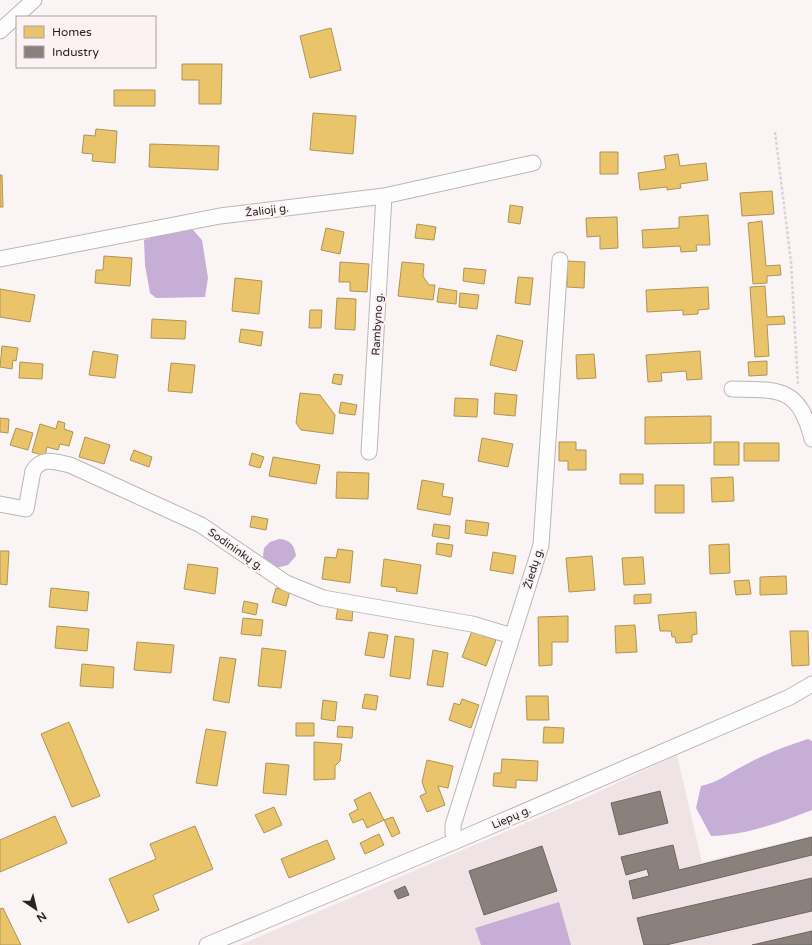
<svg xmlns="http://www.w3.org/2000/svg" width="812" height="945" font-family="'Varela Round',sans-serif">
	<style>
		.built { fill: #f0e3e5 }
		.water { fill: #c6aed6 }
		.homes { fill: #e9c46a; stroke: #af9455 }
		.industry { fill: #8a817c; stroke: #6d6562 }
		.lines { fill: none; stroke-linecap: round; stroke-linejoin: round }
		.minor-casing { stroke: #bbb6b7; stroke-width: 17 }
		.path { stroke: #d6d5d6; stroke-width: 2.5; stroke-dasharray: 3 2; stroke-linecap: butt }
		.minor { stroke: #fefdfe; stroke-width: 15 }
		.labels { text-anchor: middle; stroke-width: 4; stroke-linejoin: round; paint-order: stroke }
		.street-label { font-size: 11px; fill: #282425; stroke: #fcf2f3 }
	</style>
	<rect width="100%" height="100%" fill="#faf4f5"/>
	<!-- built -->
	<path class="built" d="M677,755L702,862L812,836V945H240L587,797Z"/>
	<!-- water -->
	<path class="water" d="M192,229L202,240L208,278L205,297L156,298L150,293L145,265L144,240L167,233Z
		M279,539C291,540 294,545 296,556L288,565L276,568L268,564L263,556L264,548L270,542Z
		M808,739L812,741V810C779,823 746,835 711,836L696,808L701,786C719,782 729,773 745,765C765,754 786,746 808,739Z
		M559,902L571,945H481L475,928Z"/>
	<!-- homes -->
	<path class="homes" d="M331,28L341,70L310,78L300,36Z
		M182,64H222L221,104H199V80H182Z
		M114,90H155V106H114Z
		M313,113L356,116L353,154L310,150Z
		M96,129L117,131L115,163L92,161L93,154L82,153L84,135L95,136Z
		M150,144L219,146L218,170L149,167Z
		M600,152H618V174H600Z
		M678,154L680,166L706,163L708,180L680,184L681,188L667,190V187L640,190L638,173L666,169L664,156Z
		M0,175H2L3,207H0Z
		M772,191L774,214L742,216L740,193Z
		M510,205L523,207L520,224L508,222Z
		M708,215L710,245H696L697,251L681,252L680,246L643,248L642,230L679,228V217Z
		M617,217L618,248L600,249V236L587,237L586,218Z
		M762,221L766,266L780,265L781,275L767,276V283L753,284L748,223Z
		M417,224L436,227L434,240L415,238Z
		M326,228L344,232L340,254L321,250Z
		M104,256L132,258L130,286L95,283L96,270H103Z
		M567,261L585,262L584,288L567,287Z
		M340,262L369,264L367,292L350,291V282H339Z
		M402,262L424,264L423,276L429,285H435L433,300L398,296Z
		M464,268L486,270L484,284L463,281Z
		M518,277L533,278L530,305L515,303Z
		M235,278L262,281L259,314L232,311Z
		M765,286L767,317L784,316L785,324L767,325L769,356L755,357L750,287Z
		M708,287L709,309L698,310V314L683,315V310L647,312L646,290Z
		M439,288L457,291L456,304L437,302Z
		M0,289L35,295L30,322L0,317Z
		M460,293L479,295L477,309L459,307Z
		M337,298L356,299L355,330L335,329Z
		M310,310H322L321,328H309Z
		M152,319L186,321L185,339L151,338Z
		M241,329L263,332L261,346L239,342Z
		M497,335L523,341L516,371L490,365Z
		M2,346L18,348L16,361L13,360L12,369L0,367Z
		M93,351L118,355L115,378L89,375Z
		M700,351L702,379L687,380L686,371L661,373L662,381L648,382L646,355Z
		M594,354L596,378L577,379L576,355Z
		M767,361V375L749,376L748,362Z
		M20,362L43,364L42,379L19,378Z
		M171,363L195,365L192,393L168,391Z
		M334,374L343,375L341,385L332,383Z
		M300,393L320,395L335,415L333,434L301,430L296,423Z
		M495,393L517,395L515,416L494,414Z
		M455,398L478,399L477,417L454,416Z
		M341,402L357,405L355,415L339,413Z
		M711,416V443L645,444V417Z
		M0,418L9,419L8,433L0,432Z
		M58,421L65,423L64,429L73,432L69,446L60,444L58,450L47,447L45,456L32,452L40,424L56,429Z
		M16,428L33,433L28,450L10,445Z
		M85,437L110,445L104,464L79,457Z
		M482,438L513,444L508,467L478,461Z
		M559,442H576V450H586V470H568V461H559Z
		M714,442H739V465H714Z
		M744,443H779V461H744Z
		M134,450L152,457L149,467L130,460Z
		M252,453L264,457L260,468L249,465Z
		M273,457L320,465L316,484L269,476Z
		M337,472L369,473L368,499L336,498Z
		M620,474H643V484H620Z
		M733,477L734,501L712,502L711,478Z
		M422,480L444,484L442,496L453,498L450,515L417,509Z
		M655,485H684V513H655Z
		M252,516L268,519L266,530L250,527Z
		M466,520L489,523L487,536L465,533Z
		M434,524L450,526L449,539L432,536Z
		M437,543L453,545L451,557L436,554Z
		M729,544L730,573L710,574L709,545Z
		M338,549L353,551L350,583L322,579L325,557L336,558Z
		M0,551H9L7,585L0,584Z
		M493,552L516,556L513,574L490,570Z
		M592,556L595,590L569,592L566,558Z
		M643,557L645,584L624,585L622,558Z
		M384,559L421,565L417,594L396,591L397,588L381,586Z
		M188,564L218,568L215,594L184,589Z
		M786,576L787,594L760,595V577Z
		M749,580L751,594L736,595L734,581Z
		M51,588L89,592L87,611L49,607Z
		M276,588L290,591L286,606L272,602Z
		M651,594V603L634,604V595Z
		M244,601L258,604L256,615L242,612Z
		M338,606L353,608L352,621L336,619Z
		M696,612L697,634L692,635V642L676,643L675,637H672L671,631H660L658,615Z
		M568,616V642H552V665L539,666L538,617Z
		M243,618L263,620L261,636L241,634Z
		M635,625L637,652L616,653L615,626Z
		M57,626L89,629L87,651L55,648Z
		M472,631L496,640L486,666L462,657Z
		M790,631H808L809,665L792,666Z
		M369,632L388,635L384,658L365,655Z
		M395,636L414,639L410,679L390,676Z
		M137,642L174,645L171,673L134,670Z
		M262,648L286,651L281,688L258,686Z
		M433,650L448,653L443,687L427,685Z
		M220,657L236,659L229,703L213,700Z
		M82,664L114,667L113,688L80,686Z
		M365,694L378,696L376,710L362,708Z
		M526,696H548L549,720H527Z
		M462,699L479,705L471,728L449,720L454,703L460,705Z
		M323,700L337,702L335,721L321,719Z
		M69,722L100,796L72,807L41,734Z
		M296,723H314V736H296Z
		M338,726L353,727L352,738L337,737Z
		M544,727L564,728L563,743H543Z
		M206,729L226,732L217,786L196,783Z
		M314,742L342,744L340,761L335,766V779L314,780Z
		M502,759L538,761L537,781L516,780V788L493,786L494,773H501Z
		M427,760L453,766L448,788L438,786L445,805L427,812L420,796L426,793L422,782Z
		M266,763L289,765L286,795L263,793Z
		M370,792L384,820L367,828L363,819L353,823L349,814L358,809L354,800Z
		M274,807L282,825L264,833L255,815Z
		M55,816L67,843L0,872V840Z
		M393,817L400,833L392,837L384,820Z
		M195,826L213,869L153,895L159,910L128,923L109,879L156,859L150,844Z
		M379,834L384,845L365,854L360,843Z
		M327,840L335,859L289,878L281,859Z
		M3,908L21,945H0V909Z"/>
	<!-- industry -->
	<path class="industry" d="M660,791L668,823L619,835L611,803Z
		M812,837V855L633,899L629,881L649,876L647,869L626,875L621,857L673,845L679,870Z
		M542,846L557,891L484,915L469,871Z
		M812,878V911L666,945H644L637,918Z
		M405,886L409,895L398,899L394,891Z
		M812,931V945H752Z"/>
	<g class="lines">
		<!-- minor casing -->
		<g class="minor-casing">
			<path id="minor" d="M0,31L34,0
				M0,259L220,216L384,196L533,163
				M732,389C779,390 799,386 812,439
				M369,452L384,196
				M0,504L26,509L33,471C42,456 56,462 70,465L201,525L286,583L323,598L472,624L512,636
				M456,841L453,833V825L541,545L560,260
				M207,945L456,841L790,697L812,684"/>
		</g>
		<!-- path -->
		<path class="path" d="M775,132L791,262L798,385"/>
		<!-- minor -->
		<use href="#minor" class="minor"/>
	</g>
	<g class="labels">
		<!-- street labels -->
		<g class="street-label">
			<text transform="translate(267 210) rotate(-7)" y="4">Žalioji g.</text>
			<text transform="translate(377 324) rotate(-87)" y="4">Rambyno g.</text>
			<text transform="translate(236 549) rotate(35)" y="4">Sodininkų g.</text>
			<text transform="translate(533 568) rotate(-73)" y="4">Žiedų g.</text>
			<text transform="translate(511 817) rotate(-24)" y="4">Liepų g.</text>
		</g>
	</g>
	<!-- legend -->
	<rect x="16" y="16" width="140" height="52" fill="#fcf2f3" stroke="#a7a0a1"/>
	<rect x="24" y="26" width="20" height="12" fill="#e9c46a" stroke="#a7a0a1"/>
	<text x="52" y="36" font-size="12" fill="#282425">Homes</text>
	<rect x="24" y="46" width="20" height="12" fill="#8a817c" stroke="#a7a0a1"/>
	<text x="52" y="56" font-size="12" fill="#282425">Industry</text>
	<!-- north arrow -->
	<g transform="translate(36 909) rotate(145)" stroke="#fcf2f3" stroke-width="3" paint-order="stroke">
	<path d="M0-3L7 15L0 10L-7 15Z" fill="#282425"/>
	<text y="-6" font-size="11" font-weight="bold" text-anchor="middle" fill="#282425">N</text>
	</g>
</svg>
